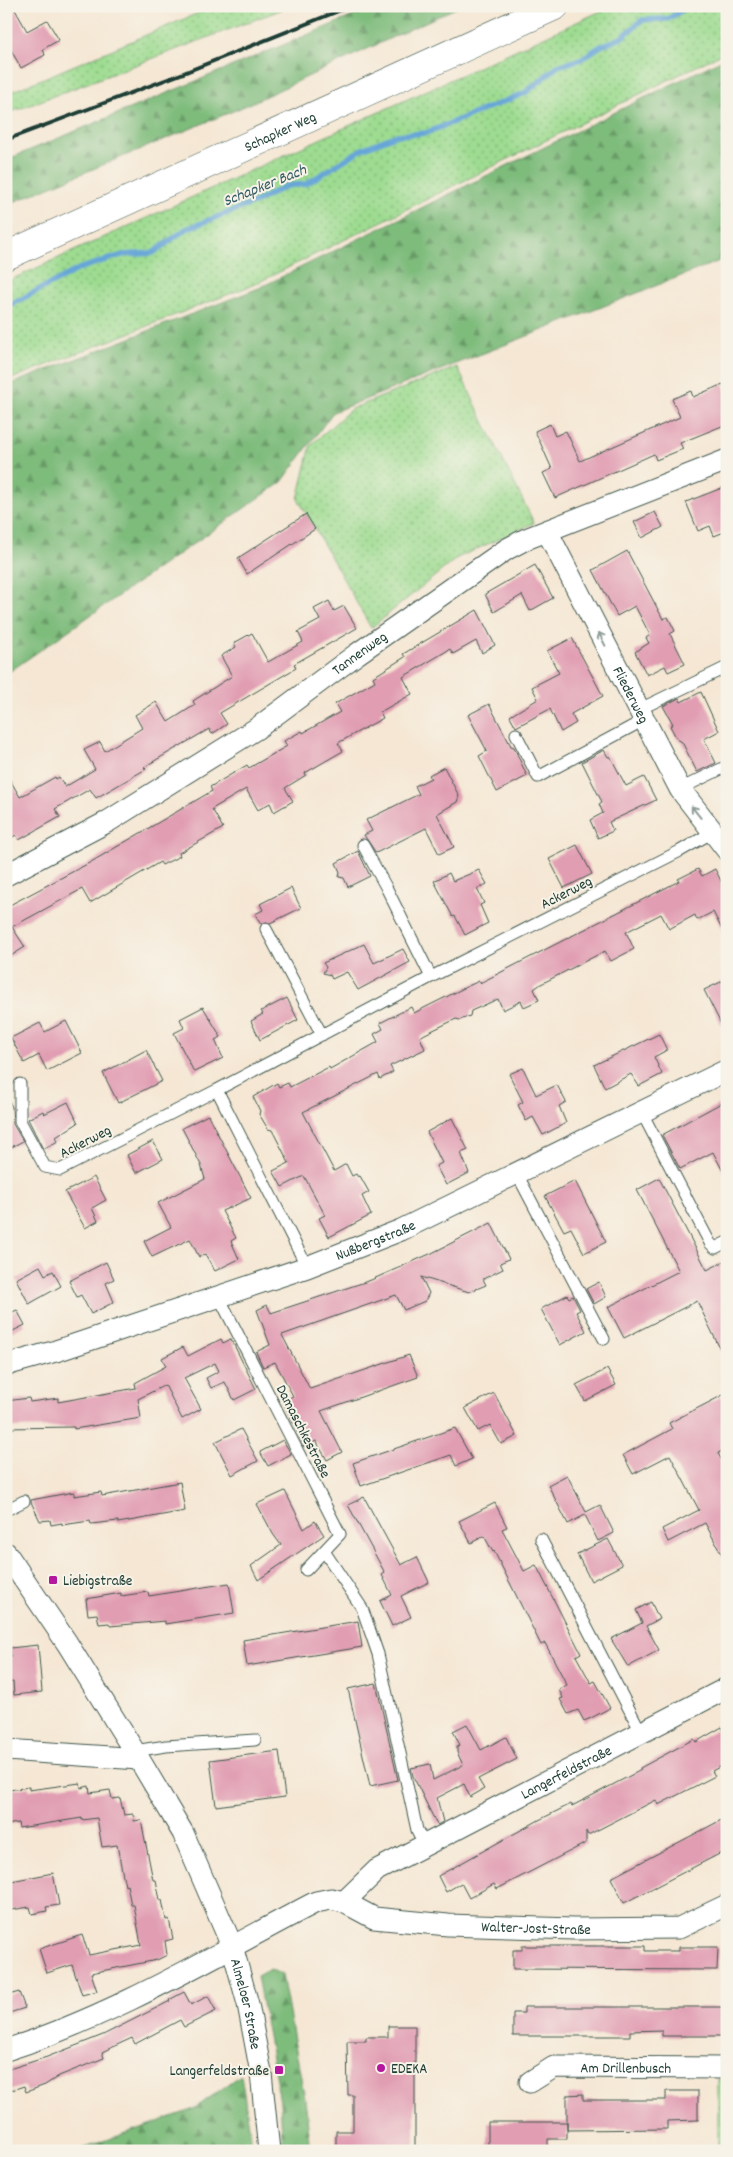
<svg xmlns="http://www.w3.org/2000/svg" width="733" height="2157" font-family="Dekko,sans-serif">
	<style>
		.green { fill: url(#green-dots); stroke: #5e8c62 }
		.forest { fill: url(#forest-firs); stroke: #4e7c58 }
		.lines { fill: none; stroke-linecap: round; stroke-linejoin: round }
		.stream { stroke: #66a5d8; stroke-width: 5.5 }
		.building { fill: #e19eb3 }
		.lane-casing { stroke: #3f564c; stroke-width: 13 }
		.street-casing { stroke: #3f564c; stroke-width: 23 }
		.secondary-casing { stroke: #3f564c; stroke-width: 29 }
		.lane { stroke: #fff; stroke-width: 11 }
		.street { stroke: #fff; stroke-width: 21 }
		.secondary { stroke: #fff; stroke-width: 28 }
		.rail { stroke: #1f3d34; stroke-width: 4 }
		.oneway { stroke: #8f9e9a }
		.poi-dot { fill: #b5179e; stroke: #f7f3e8; stroke-width: 2 }
		.labels { text-anchor: middle; stroke-width: 4; stroke-linejoin: round; paint-order: stroke }
		.street-label { font-size: 15px; fill: #1f3d34; stroke: #f7f3e8 }
		.poi-label { font-size: 15px; fill: #1f3d34; stroke: #f7f3e8; text-anchor: start }
		.water-label { font-size: 16px; font-style: italic; fill: #345c65; stroke: #f7f3e8 }
	</style>
	<defs>
		<pattern id="green-dots" width="8" height="8" patternUnits="userSpaceOnUse" patternTransform="scale(1.25)"><rect width="8" height="8" fill="#9edc91"/><path d="M2 2h.1M6 6h.1" fill="none" stroke="#80b477" stroke-width="1.8" stroke-linecap="round"/></pattern>
		<pattern id="forest-firs" width="22" height="20" patternUnits="userSpaceOnUse" patternTransform="scale(1.25)"><rect width="22" height="20" fill="#7ebc7b"/><path d="M5 1l3.5 6h-7zM16 11l3.5 6h-7z" fill="#679a66"/></pattern>
	</defs>
	<rect width="100%" height="100%" fill="#f7f3e8"/>
	<filter id="ink" filterUnits="userSpaceOnUse"><feTurbulence type="fractalNoise" baseFrequency=".02" numOctaves="2"/><feDisplacementMap in="SourceGraphic" scale="10" xChannelSelector="R" yChannelSelector="G"/><feConvolveMatrix kernelMatrix="1 2 1 2 8 2 1 2 1" color-interpolation-filters="sRGB"/></filter>
	<filter id="wash" filterUnits="userSpaceOnUse"><feTurbulence type="fractalNoise" baseFrequency=".0096" numOctaves="4" result="noise"/><feDisplacementMap in="SourceGraphic" scale="20" xChannelSelector="R" yChannelSelector="G"/><feGaussianBlur stdDeviation="1.12" result="paint"/><feColorMatrix in="noise" values="0 0 0 0 0 0 0 0 0 0 0 0 0 0 0 0 0 1.4 0 .05"/><feComposite in="paint" operator="in"/></filter>
	<g filter="url(#wash)">
		<rect width="100%" height="100%" fill="#f5e7d4"/>
		<!-- green -->
		<path class="green" d="M215,6H291L6,114V94Z
			M612,6H727V51L255,284L6,381V282Z
			M457,367L534,523L457,558L371,628L298,499L311,445L351,409Z
			M727,2078V2151H718V2079Z"/>
		<!-- forest -->
		<path class="forest" d="M377,6H460L238,109L6,205V160Z
			M727,57V258L333,412L282,482L6,674V386L259,288Z
			M270,1969L282,1975L305,2099L311,2151H283L280,2102L257,1976Z
			M241,2075L253,2151H76L194,2109Z"/>
		<g class="lines">
			<!-- stream -->
			<path class="stream" d="M6,307L81,268L122,255L153,253L186,229L256,202L286,186L306,184L362,149L397,135L426,133L525,93L558,66L581,59L601,46L621,38L642,20L668,19L689,6"/>
		</g>
		<g id="blocks">
			<!-- building -->
			<path class="building" d="M6,6H13L27,31L47,20L59,40L43,49L45,55L21,68L6,41Z
				M723,384L727,393V424L680,443L683,449L656,460L654,454L555,498L543,473L552,469L535,431L550,424L555,436L566,431L580,461L680,417L672,399L691,391L693,397Z
				M727,486V531L714,536L710,526L698,531L686,502Z
				M655,512L663,527L642,538L634,522Z
				M306,514L315,529L247,574L238,558Z
				M627,551L663,619L668,617L675,631L670,634L685,664L668,672L665,666L647,675L635,652L649,643L646,638L650,635L635,606L617,616L593,570Z
				M535,565L553,598L530,611L522,595L494,612L485,594Z
				M329,601L334,611L344,606L357,628L294,664L296,668L220,713L227,724L212,734L209,729L144,767L146,769L96,798L90,789L55,809L60,817L19,840L16,835L6,841V773L20,797L55,777L56,779L59,777L65,787L95,769L84,750L100,742L105,751L142,728L135,715L156,702L168,722L195,705L193,701L232,676L221,656L236,647L234,643L252,633L268,662L303,642L298,632L320,620L314,609Z
				M477,610L495,645L482,653L476,641L453,654L450,649L403,677L412,694L380,712L383,718L338,743L343,751L305,773L306,775L285,788L293,801L274,812L270,803L258,810L246,789L212,809L223,828L179,853L180,856L162,865L160,862L90,903L82,889L12,927L25,947L6,959V907L91,862L212,791L210,787L247,765L249,768L287,746L284,741L302,731L303,733L340,712L335,704L375,681L373,677L405,657L403,654Z
				M572,638L603,696L571,714L576,723L561,732L550,709L516,727L510,716L538,699L532,687L559,673L547,651Z
				M701,692L719,731L704,739L716,763L697,772L682,742L677,739L670,726L673,724L663,706L679,698L681,702Z
				M489,704L511,746L514,747L527,776L497,792L479,756L487,751L468,715Z
				M604,750L608,757L610,756L626,786L644,777L656,800L609,822L613,831L598,838L590,820L603,813L599,804L602,802L582,762Z
				M444,767L459,796L457,802L437,814L454,847L439,854L426,828L376,853L364,835L372,831L366,820L419,794L415,786L431,778L429,775Z
				M577,845L592,874L564,888L549,859Z
				M358,851L370,876L348,887L344,878L339,877L340,872L336,863Z
				M698,869L702,876L715,869L727,893V939L713,912L697,920L695,915L669,929L661,914L626,932L634,949L611,961L605,951L541,984L534,989L539,1000L524,1007L521,1001L503,1010L498,999L471,1011L470,1016L460,1020L456,1019L425,1034L420,1037L425,1049L390,1066L393,1072L380,1079L378,1074L303,1112L334,1171L346,1164L352,1176L356,1174L358,1177L360,1176L369,1192L362,1196L371,1215L329,1237L319,1218L325,1215L304,1176L282,1187L273,1171L289,1163L272,1130L268,1129L259,1114L260,1111L253,1097L277,1083L279,1087L288,1083L290,1087L329,1067L330,1069L378,1042L374,1034L383,1029L380,1023L411,1007L414,1013L466,987L479,981L480,983L679,881L678,879Z
				M479,870L487,884L477,889L484,903L480,905L488,923L465,935L455,916L453,917L434,881L449,873L453,881Z
				M291,888L301,908L270,923L266,922L261,924L255,914L263,910L260,904Z
				M364,944L374,963L403,949L410,962L358,990L347,972L332,979L330,975L323,973L326,967L323,963Z
				M727,979V1036L704,990Z
				M287,998L298,1020L260,1040L251,1021L263,1014L261,1011Z
				M203,1007L221,1037L215,1040L223,1058L194,1072L174,1033L184,1028L180,1019Z
				M66,1021L82,1053L47,1071L39,1055L24,1063L11,1038L40,1023L45,1032Z
				M659,1034L667,1050L654,1057L662,1074L639,1086L631,1074L605,1088L594,1065Z
				M146,1050L162,1081L118,1103L103,1073Z
				M523,1068L536,1095L557,1085L566,1102L559,1106L566,1123L543,1135L533,1117L526,1121L518,1105L523,1102L509,1074Z
				M6,1095L12,1107L13,1124L23,1141L6,1150Z
				M727,1100V1179L713,1152L680,1169L662,1135Z
				M68,1102L78,1123L56,1137L58,1141L43,1149L28,1119L43,1111L44,1114Z
				M208,1115L251,1198L222,1211L236,1238L231,1241L239,1259L215,1271L205,1254L199,1257L190,1239L152,1257L144,1241L171,1227L158,1203L205,1179L201,1165L182,1128Z
				M452,1118L468,1150L461,1153L469,1173L446,1185L436,1166L442,1163L427,1132Z
				M153,1141L163,1159L136,1173L127,1155Z
				M94,1177L106,1200L92,1208L98,1221L85,1228L65,1192Z
				M659,1178L707,1270L727,1260V1363L697,1301L624,1338L608,1307L679,1271L637,1190Z
				M575,1181L606,1242L584,1253L571,1228L564,1231L545,1196Z
				M491,1223L509,1259L500,1263L503,1269L483,1279L486,1285L469,1292L421,1277L429,1293L425,1301L404,1310L396,1295L282,1335L310,1389L409,1355L418,1377L321,1411L342,1452L327,1460L316,1441L304,1447L283,1401L293,1396L283,1377L275,1362L263,1367L256,1352L270,1345L257,1310L267,1305L271,1313L371,1280L432,1253Z
				M106,1262L114,1279L106,1283L114,1302L91,1314L81,1295L77,1297L69,1281Z
				M40,1266L45,1275L53,1271L61,1286L29,1304L16,1279Z
				M599,1282L606,1297L594,1304L586,1289Z
				M567,1295L569,1298L573,1296L580,1310L576,1312L586,1331L560,1345L541,1309Z
				M17,1310L25,1325L11,1332L6,1324V1315Z
				M221,1339L223,1343L231,1339L256,1389L234,1400L225,1382L211,1388L206,1378L219,1371L215,1363L184,1378L201,1409L182,1419L165,1385L138,1399L141,1418L74,1429V1427L6,1428V1401L29,1398L30,1402L58,1398V1402L136,1388L135,1383L166,1366L162,1358L183,1347L188,1356Z
				M607,1369L616,1385L585,1401L576,1385Z
				M494,1393L517,1436L501,1444L490,1425L478,1431L465,1408Z
				M727,1393V1449L718,1453L727,1471V1564L705,1523L668,1542L662,1529L699,1510L670,1455L633,1474L623,1455L672,1429L669,1423Z
				M455,1428L472,1459L456,1466L451,1455L361,1486L353,1463Z
				M241,1429L258,1461L232,1475L215,1442Z
				M283,1440L291,1454L268,1466L260,1452Z
				M567,1475L586,1512L600,1505L614,1533L598,1541L585,1515L568,1524L548,1485Z
				M180,1482L185,1511L118,1523V1521L91,1524L90,1521L62,1525V1523L51,1525L50,1520L40,1521L31,1502V1500L74,1492V1496L101,1492L102,1496Z
				M285,1491L304,1529L315,1521L324,1535L258,1580L251,1566L281,1545L273,1534L257,1504Z
				M364,1497L401,1565L417,1557L429,1582L401,1596L411,1617L392,1626L380,1601L392,1595L382,1575L385,1573L348,1505Z
				M495,1503L507,1527L502,1529L524,1571L536,1565L581,1653L576,1656L591,1683L595,1681L610,1708L591,1718L584,1721L578,1710L568,1714L560,1699L563,1698L559,1690L567,1685L545,1643L541,1645L494,1551L493,1552L484,1536L471,1543L459,1521Z
				M608,1539L622,1565L591,1581L577,1554Z
				M229,1583L234,1613L165,1624V1621L110,1626L109,1623L99,1624L97,1614L88,1615L86,1599L121,1593V1596L148,1592L149,1596Z
				M651,1602L659,1619L646,1626L659,1650L628,1667L611,1639L642,1623L636,1610Z
				M358,1621L362,1647L247,1666L243,1640Z
				M38,1645L42,1692L14,1695L13,1682L6,1683V1659L11,1658L10,1648Z
				M376,1683L398,1780L370,1786L348,1689Z
				M467,1724L481,1750L506,1737L517,1759L478,1779L484,1789L470,1797L464,1784L437,1798L443,1822L437,1825L413,1776L411,1768L430,1764L433,1780L463,1765L457,1752V1746L460,1745L453,1731Z
				M722,1727L727,1736V1763L712,1771L715,1776L658,1805L656,1800L588,1835L586,1831V1843L497,1889L494,1884L469,1898L461,1883L446,1892L438,1876L539,1820L571,1804L572,1806L641,1770L640,1768L694,1739L696,1742Z
				M279,1751L285,1797L216,1806L210,1760Z
				M80,1783L81,1788L89,1786L90,1793L110,1790L112,1799L120,1798L124,1815L133,1814L134,1821L141,1820L153,1880H156L160,1900H162L166,1920L169,1919L173,1939L165,1941L167,1955L157,1960L91,1973L97,1991L82,1995L72,1965L47,1973L39,1949L82,1935L89,1955L141,1945L134,1905H131L127,1885L125,1886L117,1845L102,1847L97,1818L82,1820V1818L19,1828L18,1823L6,1825V1794L10,1793L9,1790L29,1787V1790Z
				M727,1817V1850L624,1903L611,1878Z
				M53,1873L59,1905L46,1907L47,1911L32,1914L30,1907L11,1910L6,1882Z
				M522,1946H645V1951H679V1947H718L717,1970L513,1969V1950H522Z
				M19,1992L25,2008L6,2014V1996Z
				M184,1992L191,2005L208,1996L216,2011L184,2027L180,2020L135,2044L132,2038L102,2052L104,2058L59,2076L45,2085L26,2092L24,2086L6,2092V2070L47,2057L103,2035L170,2001L169,2000Z
				M524,2007H727V2036H662V2030L630,2031V2036H513V2013H524Z
				M388,2026H415V2151H336V2131H353V2095H348L347,2041H366V2037H388Z
				M666,2091H698V2120L667,2121V2129L567,2130V2095L583,2094V2100H666Z
				M488,2122H567V2139H548V2151H488Z"/>
		</g>
	</g>
	<g filter="url(#ink)">
		<use href="#blocks" fill-opacity="0" stroke="#3f564c" stroke-width="1"/>
		<g class="lines">
			<!-- lane casing -->
			<g class="lane-casing">
				<path id="lane" d="M638,710L727,667
					M516,734L538,777L644,720
					M680,789L727,766
					M363,845L386,887L431,977
					M266,929L322,1035
					M20,1084V1121L45,1167L60,1170L217,1090
					M641,1111L710,1243L715,1248L727,1242
					M517,1174L604,1339
					M307,1267L217,1090L431,977L680,851L713,832
					M219,1297L340,1534L306,1570
					M6,1510L24,1501
					M541,1539L641,1732
					M324,1551L362,1608L378,1654L417,1830L425,1846
					M134,1751L166,1746L255,1740"/>
			</g>
			<!-- street casing -->
			<g class="street-casing">
				<g id="street">
					<path id="s1" d="M547,531L680,789L727,850"/>
					<path id="s2" d="M6,875L107,822L256,729L357,654L507,549L526,539L727,460"/>
					<path id="s3" d="M6,1365L56,1351L307,1267L401,1230L727,1070"/>
					<path id="s4" d="M6,1553L67,1643L139,1759L183,1833L232,1946L248,2004L261,2073L269,2151"/>
					<path d="M6,1750L139,1759"/>
					<path id="s5" d="M344,1902L377,1870L727,1688"/>
					<path id="s6" d="M6,2050C116,2015 214,1955 316,1902L331,1899L344,1902L374,1918L448,1925L574,1929L679,1928L727,1905"/>
					<path id="s7" d="M530,2082L554,2067L727,2068"/>
				</g>
			</g>
			<!-- secondary casing -->
			<g class="secondary-casing">
				<g id="secondary">
					<path id="s8" d="M6,256L555,6"/>
				</g>
			</g>
			<!-- lane -->
			<use href="#lane" class="lane"/>
			<!-- street -->
			<use href="#street" class="street"/>
			<!-- secondary -->
			<use href="#secondary" class="secondary"/>
			<!-- rail -->
			<path class="rail" d="M6,140L181,74L351,6"/>
		</g>
		<!-- one-way arrows -->
		<defs><path id="oneway-shaft" d="M-6 0H5M1.5-3L5.5 0L1.5 3" fill="none" stroke-width="1.6" stroke-linecap="round" stroke-linejoin="round" transform="scale(1.25)"/></defs>
		<g class="oneway">
			<use href="#oneway-shaft" transform="translate(602 639) rotate(-117)"/>
			<use href="#oneway-shaft" transform="translate(696 812) rotate(-128)"/>
		</g>
	</g>
	<!-- markers -->
	<g class="poi-dot">
		<rect x="48" y="1575" width="10" height="10" rx="2.5"/>
		<circle cx="381" cy="2068" r="5"/>
		<rect x="274" y="2065" width="10" height="10" rx="2.5"/>
	</g>
	<g class="labels">
		<!-- street labels -->
		<g class="street-label">
			<text dy="5" stroke="none"><textPath href="#s8" startOffset="301">Schapker Weg</textPath></text>
			<text dy="5" stroke="none"><textPath href="#s2" startOffset="418">Tannenweg</textPath></text>
			<text dy="5" stroke="none"><textPath href="#s1" startOffset="184">Fliederweg</textPath></text>
			<text transform="translate(566 892) rotate(-27)" y="5">Ackerweg</text>
			<text transform="translate(85 1141) rotate(-27)" y="5">Ackerweg</text>
			<text dy="5" stroke="none"><textPath href="#s3" startOffset="390">Nußbergstraße</textPath></text>
			<text transform="translate(304 1431) rotate(63)" y="5">Damaschkestraße</text>
			<text dy="5" stroke="none"><textPath href="#s5" startOffset="259">Langerfeldstraße</textPath></text>
			<text dy="5" stroke="none"><textPath href="#s6" startOffset="569">Walter-Jost-Straße</textPath></text>
			<text dy="5" stroke="none"><textPath href="#s4" startOffset="514">Almeloer Straße</textPath></text>
			<text dy="5" stroke="none"><textPath href="#s7" startOffset="100">Am Drillenbusch</textPath></text>
		</g>
		<!-- poi labels -->
		<g class="poi-label">
			<text x="63" y="1585">Liebigstraße</text>
			<text x="391" y="2073">EDEKA</text>
			<text x="269" y="2075" text-anchor="end">Langerfeldstraße</text>
		</g>
		<!-- water labels -->
		<g class="water-label">
			<text transform="translate(264 184) rotate(-22)" y="6">Schapker Bach</text>
		</g>
	</g>
	<!-- margin -->
	<rect width="733" height="2157" fill="none" stroke="#f7f3e8" stroke-width="25"/>
</svg>
